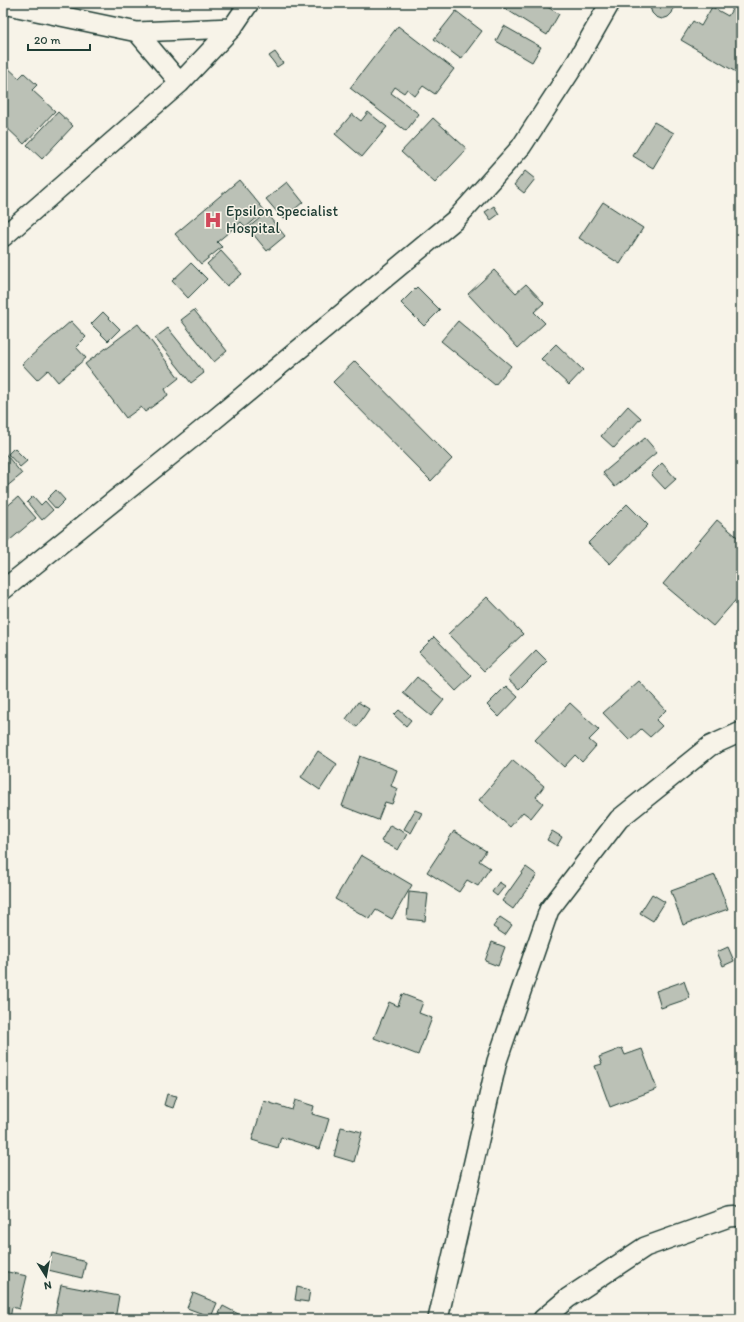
<svg xmlns="http://www.w3.org/2000/svg" width="744" height="1322" font-family="Itim,sans-serif">
	<style>
		.building { fill: #bbc1b6; stroke: #1f3d34 }
		.lines { fill: none; stroke-linecap: round; stroke-linejoin: round }
		.minor-casing { stroke: #1f3d34; stroke-width: 22 }
		.minor { stroke: #f7f3e8; stroke-width: 19 }
		.labels { text-anchor: middle; stroke-width: 3; stroke-linejoin: round; paint-order: stroke }
		.poi-label { font-size: 15px; fill: #1f3d34; stroke: #f7f3e8; text-anchor: start }
	</style>
	<rect width="100%" height="100%" fill="#f7f3e8"/>
	<filter id="ink" filterUnits="userSpaceOnUse"><feTurbulence type="fractalNoise" baseFrequency=".025" numOctaves="2"/><feDisplacementMap in="SourceGraphic" scale="8" xChannelSelector="R" yChannelSelector="G"/><feConvolveMatrix kernelMatrix="1 2 1 2 8 2 1 2 1" color-interpolation-filters="sRGB"/></filter>
	<g filter="url(#ink)">
		<!-- building -->
		<path class="building" d="M503,3H541L559,14L547,35L501,6Z
			M651,3H673L674,7L672,13L668,17L662,19L656,17L652,13L650,7Z
			M736,3H741V75L681,40L693,21L701,26L712,7L728,16Z
			M456,11L482,31L461,59L434,39Z
			M398,26L454,69L435,94L423,86L415,96L407,89L404,93L395,87L391,93L419,114L406,131L350,88Z
			M504,26L541,47L532,62L496,41Z
			M275,52L283,63L277,67L269,56Z
			M6,66L19,78L24,73L37,85L32,90L55,111L24,144L3,124V68Z
			M58,112L73,126L42,159L27,145Z
			M368,112L387,127L362,157L335,134L352,114L361,121Z
			M433,118L467,149L435,183L401,152Z
			M654,122L674,133L653,168L633,156Z
			M525,171L535,179L524,193L514,185Z
			M239,180L265,211L246,227L241,222L217,242L222,247L201,264L175,234Z
			M287,182L303,202L283,219L266,199Z
			M603,202L643,228L620,264L579,238Z
			M494,206L499,214L491,220L485,212Z
			M266,213L285,236L267,251L248,228Z
			M221,251L242,274L227,286L207,264Z
			M191,263L207,279L188,298L172,281Z
			M494,270L516,293L526,284L544,303L534,312L545,323L518,348L468,294Z
			M417,287L440,310L424,326L401,303Z
			M194,310L227,351L214,362L181,320Z
			M103,312L120,329L108,341L91,324Z
			M71,321L86,337L76,347L86,358L58,382L48,370L37,380L22,364Z
			M458,321L511,366L495,385L441,341Z
			M138,324L179,378L165,389L168,395L145,412L141,407L126,418L85,364Z
			M168,328L204,373L191,383L155,338Z
			M556,344L583,370L569,385L541,359Z
			M355,361L452,459L431,481L333,382Z
			M628,406L641,418L614,448L601,436Z
			M645,438L657,452L615,487L603,473Z
			M14,448L27,461L20,467L8,454Z
			M3,451L22,474L5,488L3,485Z
			M662,463L676,479L665,489L651,474Z
			M56,490L65,500L56,509L47,499Z
			M33,496L41,505L45,501L53,510L42,520L27,502Z
			M18,497L36,518L3,546V505L5,508Z
			M627,504L648,525L610,564L588,543Z
			M717,520L741,540V594L713,626L663,584Z
			M487,597L523,634L484,671L448,634Z
			M434,637L472,676L456,691L419,652Z
			M536,650L547,661L519,689L508,679Z
			M417,677L444,700L431,716L403,693Z
			M639,681L666,710L656,720L662,726L650,737L641,729L629,740L603,713Z
			M506,686L518,697L499,717L487,705Z
			M358,702L369,709L357,727L346,719Z
			M570,703L599,730L589,740L596,746L582,762L575,755L564,767L535,740Z
			M399,710L411,720L406,726L394,715Z
			M318,751L337,764L320,790L301,777Z
			M360,756L397,770L391,786L398,789L392,804L385,802L378,820L342,806Z
			M513,760L544,786L536,797L543,803L531,818L523,812L510,827L479,800Z
			M415,810L422,813L411,833L404,829Z
			M390,825L407,834L398,850L381,841Z
			M454,831L486,851L479,861L490,868L478,886L467,880L459,892L427,872Z
			M552,831L562,837L557,846L547,840Z
			M361,855L412,885L392,919L376,910L370,919L335,899Z
			M526,867L537,875L513,909L502,901Z
			M715,875L728,909L683,925L671,891Z
			M499,882L505,886L497,896L492,892Z
			M409,892L428,894L425,921L407,919Z
			M652,894L665,902L653,921L640,913Z
			M500,917L512,925L505,935L493,927Z
			M492,942L505,947L498,966L485,961Z
			M728,947L734,961L723,966L717,952Z
			M684,981L690,998L661,1008L656,991Z
			M402,994L423,1002L419,1013L432,1018L418,1055L374,1038L389,1002L398,1006Z
			M622,1048L625,1055L642,1049L657,1089L610,1107L595,1066L602,1064L599,1057Z
			M167,1094L177,1096L173,1108L164,1105Z
			M295,1100L314,1106L312,1114L329,1119L320,1149L281,1137L278,1148L252,1140L264,1101L292,1110Z
			M341,1127L362,1132L354,1162L334,1156Z
			M52,1253L86,1262L82,1278L48,1270Z
			M3,1271L27,1276L19,1309L12,1307L10,1319L3,1318Z
			M61,1285L119,1296L115,1319H54Z
			M297,1287L310,1290L308,1302L295,1300Z
			M193,1293L217,1303L211,1317L187,1308Z
			M223,1306L248,1319H216Z"/>
		<g class="lines">
			<!-- minor casing -->
			<g class="minor-casing">
				<path id="minor" d="M3,4L137,32L232,28
					M137,32L180,83
					M3,237L180,83L232,28L249,3
					M3,590L197,434L456,219L521,147L577,61L610,3
					M438,1319L497,1061L549,910L619,819L710,746L741,732
					M543,1319L568,1298L645,1247L729,1217L741,1216"/>
			</g>
			<!-- minor -->
			<use href="#minor" class="minor"/>
		</g>
	</g>
	<!-- icons -->
	<defs>
		<g id="hospital-bare" transform="scale(1.38)"><path d="M-5-5h3v3.5h4V-5h3V5h-3V1.5h-4V5h-3Z" fill="#d1495b" stroke="#f7f3e8" stroke-width="2.5" paint-order="stroke"/></g>
	</defs>
	<g fill-rule="evenodd">
		<use href="#hospital-bare" x="213" y="220"/>
	</g>
	<g class="labels">
		<!-- poi labels -->
		<g class="poi-label">
			<text x="226" y="216">Epsilon Specialist<tspan x="226" dy="17">Hospital</tspan></text>
		</g>
	</g>
	<!-- margin -->
	<rect width="744" height="1322" fill="none" stroke="#f7f3e8" stroke-width="16"/>
	<rect x="8" y="8" width="728" height="1306" fill="none" stroke="#1f3d34" stroke-width="1.5" filter="url(#ink)"/>
	<!-- north arrow -->
	<g transform="translate(46 1276) rotate(169)" stroke="#f7f3e8" stroke-width="3" paint-order="stroke">
	<path d="M0-3L7 15L0 10L-7 15Z" fill="#1f3d34"/>
	<text y="-6" font-size="11" font-weight="bold" text-anchor="middle" fill="#1f3d34">N</text>
	</g>
	<!-- scale -->
	<path d="M28 44v6h62v-6" fill="none" stroke="#1f3d34" stroke-width="2"/>
	<text x="34" y="44" font-size="12" fill="#1f3d34" stroke="#f7f3e8" stroke-width="3" paint-order="stroke">20 m</text>
</svg>
